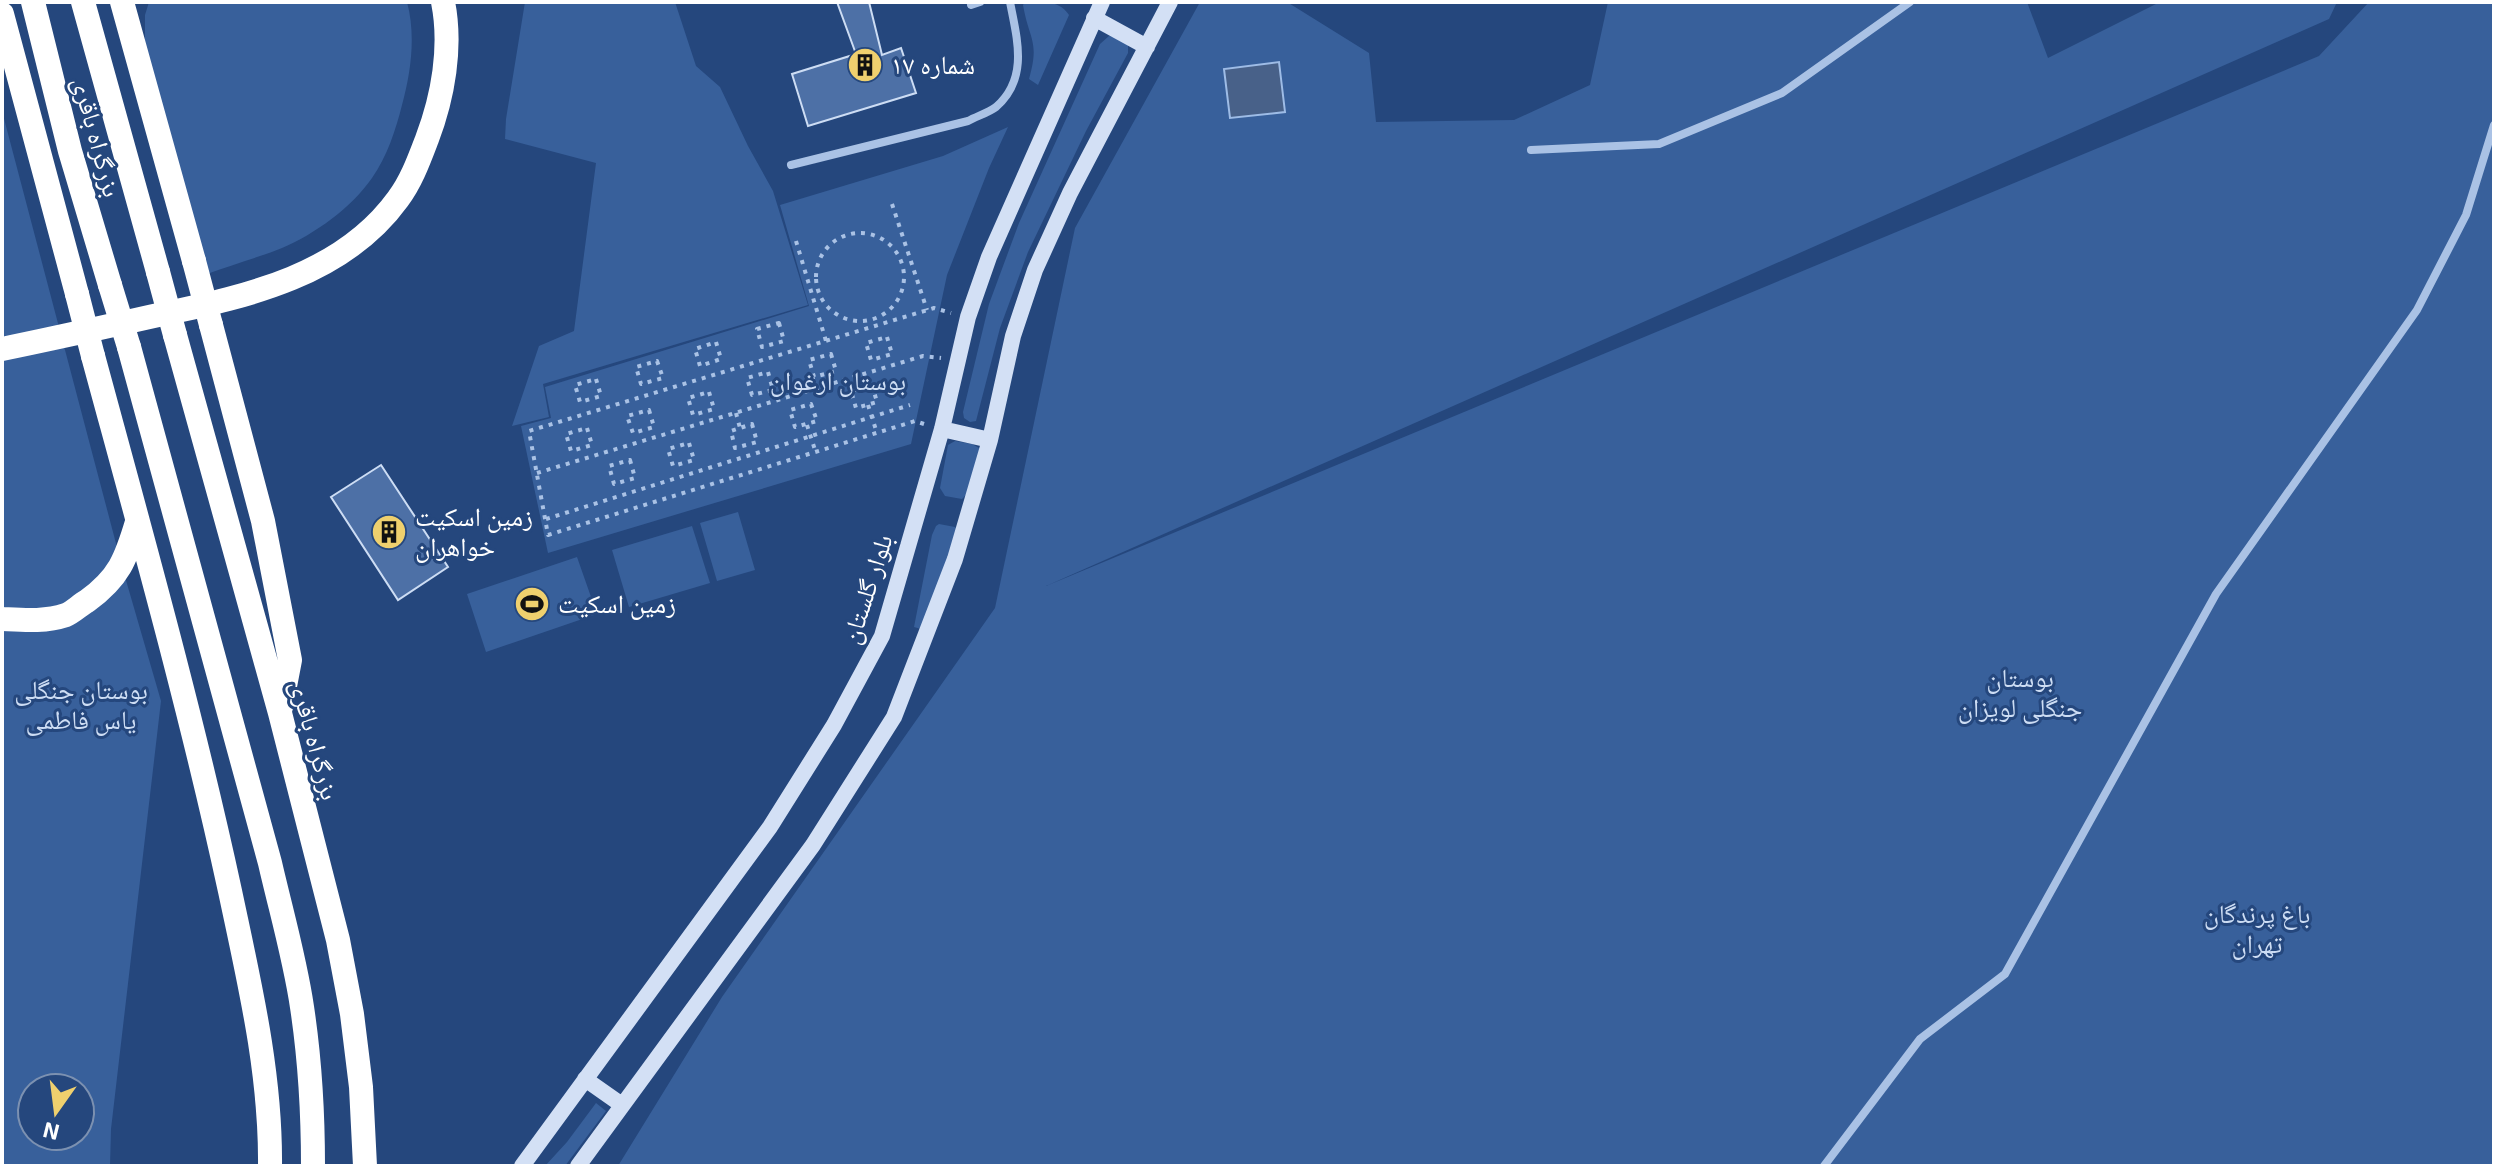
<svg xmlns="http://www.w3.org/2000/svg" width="2496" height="1168" font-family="'Exo 2','Noto Naskh Arabic',sans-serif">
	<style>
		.green { fill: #38609b; fill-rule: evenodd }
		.water { fill: #486189; stroke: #9ebce6; stroke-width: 2 }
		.building { fill: #4d70a6; stroke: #cdddf4; stroke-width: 2 }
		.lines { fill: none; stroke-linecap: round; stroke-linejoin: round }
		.path { stroke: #aac2e5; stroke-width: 4; stroke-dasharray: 4 6; stroke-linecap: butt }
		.street { stroke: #aac2e5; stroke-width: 8 }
		.secondary { stroke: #d3e0f5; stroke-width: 16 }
		.highway { stroke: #fff; stroke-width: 24 }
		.highway-bridge { stroke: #fff; stroke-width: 24 }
		.labels { text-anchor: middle; stroke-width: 6; stroke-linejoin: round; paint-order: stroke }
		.poi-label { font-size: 26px; fill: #fff; stroke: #25477d; text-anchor: start }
		.street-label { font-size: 26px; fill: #fff; stroke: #25477d }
		.park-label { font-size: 26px; fill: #cdddf4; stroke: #25477d }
	</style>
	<rect width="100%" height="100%" fill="#25477d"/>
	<!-- green -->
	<path class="green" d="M149,2H407C416,35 411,72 402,105C396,129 387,157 372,178C351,208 315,234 282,248C257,258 231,265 207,274L145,46V15Z
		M525,2H675L696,66L720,87L748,146L773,191L808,305L543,384L549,417L512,426L539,346L574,331L596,163L505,139L506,119Z
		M1025,2C1042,2 1060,0 1069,15L1038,85L1029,79C1040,41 1029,40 1023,5Z
		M1200,2H1287L1369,53L1376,122L1514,120L1590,85L1608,2H2027L2048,58L2160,2H2337L2329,19L1046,586L2319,56L2369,2H2494V1166H618L722,997L995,608L1075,228Z
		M1109,36L1118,37L1128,45V53L1086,131L1028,252L1000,328L976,421L970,422L964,418L963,412L989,304L1019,223L1100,44Z
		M2,111L123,570L161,701L111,1129L110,1166H2ZM32,1088H80V1136H32Z
		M1008,127L989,168L947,275L911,444L548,553L521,426L551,418L545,387L809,306L780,205L943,156Z
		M955,441L972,444L979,448C982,464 974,489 962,499L945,496L940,488L948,445Z
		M738,512L755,570L717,581L700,523Z
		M939,524L955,527L959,533L921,629L914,627L932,535L936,526Z
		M692,526L710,583L629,607L612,550Z
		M577,557L597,614L486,652L467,594Z
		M596,1103L606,1111L565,1166H545L567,1142Z"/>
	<!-- water -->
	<path class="water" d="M1279,62L1285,112L1230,118L1224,69Z"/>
	<!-- building -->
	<path class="building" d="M837,2H869L882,55L901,48L916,93L808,126L792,74L856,54Z
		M381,465L448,567L398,600L331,497Z"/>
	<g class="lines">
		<!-- path -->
		<path class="path" d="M892,204L927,310
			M816 277a44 44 0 1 1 88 0a44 44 0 1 1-88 0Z
			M796,241L826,341
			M779,323L784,341L762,347L757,329Z
			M887,337L892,354L871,360L866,343Z
			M716,342L721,359L700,366L695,349Z
			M831,354L836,371L814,377L809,360Z
			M657,361L663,378L641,384L636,367Z
			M768,372L773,390L752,395L747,378Z
			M596,379L601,396L580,402L575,385Z
			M872,385L877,402L856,408L851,391Z
			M709,392L714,409L693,415L688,398Z
			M811,404L817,421L795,427L790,410Z
			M868,405L877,433
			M649,410L654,427L633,433L627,416Z
			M736,413L740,428
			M752,424L757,442L735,448L731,431Z
			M924,424L915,421L548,535L529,431L934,308L951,313
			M807,425L816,453
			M587,428L592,445L571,451L566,434Z
			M689,443L694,460L673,466L668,449Z
			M630,460L635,478L614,484L609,466Z
			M537,473L923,356L941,358
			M546,519L910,405"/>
		<!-- street -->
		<path class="street" d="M971,5L980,2
			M1531,150L1659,144L1782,93L1910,2
			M791,165L968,121C977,116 988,113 996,107C1029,78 1017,39 1010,2
			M1824,1166L1920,1039L2005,974L2216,594L2417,310L2466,215L2494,125"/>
		<!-- secondary -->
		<path class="secondary" d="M1094,18L1147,47
			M942,429L990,440
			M585,1079L622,1105
			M522,1166L770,827L834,725L882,636L942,429L968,317L989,257L1102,2
			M578,1166L813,845L894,717L955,559L990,440L1013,336L1035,270L1070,193L1170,2"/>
		<!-- highway -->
		<path class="highway" d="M33,2L70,151L110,285
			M83,2L158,272
			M122,2L194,261
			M2,14L77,294
			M211,325L263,521L290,660L281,707
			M175,335L280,713L338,940L352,1014L361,1087L365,1166
			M129,347L270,863C281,911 295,959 302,1007C310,1060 313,1113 313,1166
			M2,349C56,338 109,326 163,314C248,296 343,275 398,199C411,182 419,160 427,139C443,97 452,47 443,2
			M93,356C141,533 191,711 230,891C249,981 271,1072 270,1166
			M2,619C23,620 45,622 66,615C73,612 80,605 87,601C119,578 126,559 137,522"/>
		<!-- highway-bridge -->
		<path class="highway-bridge" d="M194,261L211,325
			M158,272L175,335
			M110,285L129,347
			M77,294L93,356"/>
	</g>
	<!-- icons -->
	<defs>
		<g id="building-disc" transform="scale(1.8)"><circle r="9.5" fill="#efd06e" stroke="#25477d"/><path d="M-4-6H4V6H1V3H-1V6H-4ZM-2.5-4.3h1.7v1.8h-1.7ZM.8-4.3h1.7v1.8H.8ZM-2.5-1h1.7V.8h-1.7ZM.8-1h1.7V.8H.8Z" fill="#111"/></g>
		<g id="stadium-disc" transform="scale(1.8)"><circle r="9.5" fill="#efd06e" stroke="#25477d"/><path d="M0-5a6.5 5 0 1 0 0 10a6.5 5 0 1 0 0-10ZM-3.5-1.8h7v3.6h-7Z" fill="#111"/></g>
	</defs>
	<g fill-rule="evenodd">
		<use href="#building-disc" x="865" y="65"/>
		<use href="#building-disc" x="389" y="532"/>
		<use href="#stadium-disc" x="532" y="604"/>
	</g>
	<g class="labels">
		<!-- poi labels -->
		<g class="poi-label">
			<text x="891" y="74">شماره ۱۷</text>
			<text x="415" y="526">زمین اسکیت<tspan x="415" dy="30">خواهران</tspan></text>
			<text x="558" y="613">زمین اسکیت</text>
		</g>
		<!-- street labels -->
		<g class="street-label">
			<text transform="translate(97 137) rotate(75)" y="9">بزرگراه باقری</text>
			<text transform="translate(867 589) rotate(-72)" y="9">بلوار گلستان</text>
			<text transform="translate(315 740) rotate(75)" y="9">بزرگراه باقری</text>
		</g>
		<!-- park labels -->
		<g class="park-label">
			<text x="838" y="390">بوستان ارغوان</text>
			<text x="2020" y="687">بوستان<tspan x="2020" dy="30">جنگلی لویزان</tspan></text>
			<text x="81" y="699">بوستان جنگلی<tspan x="81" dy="30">یاس فاطمی</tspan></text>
			<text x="2257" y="923">باغ پرندگان<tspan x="2257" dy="30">تهران</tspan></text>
		</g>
	</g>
	<!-- border -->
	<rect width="2496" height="1168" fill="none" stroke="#ffffff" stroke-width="8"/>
	<!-- north arrow -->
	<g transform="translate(56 1112) rotate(194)"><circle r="38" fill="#25477d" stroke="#7c91b1" stroke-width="2"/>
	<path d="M0-6L14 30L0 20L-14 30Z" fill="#efd06e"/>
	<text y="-12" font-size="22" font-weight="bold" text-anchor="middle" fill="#ffffff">N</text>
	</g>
</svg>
